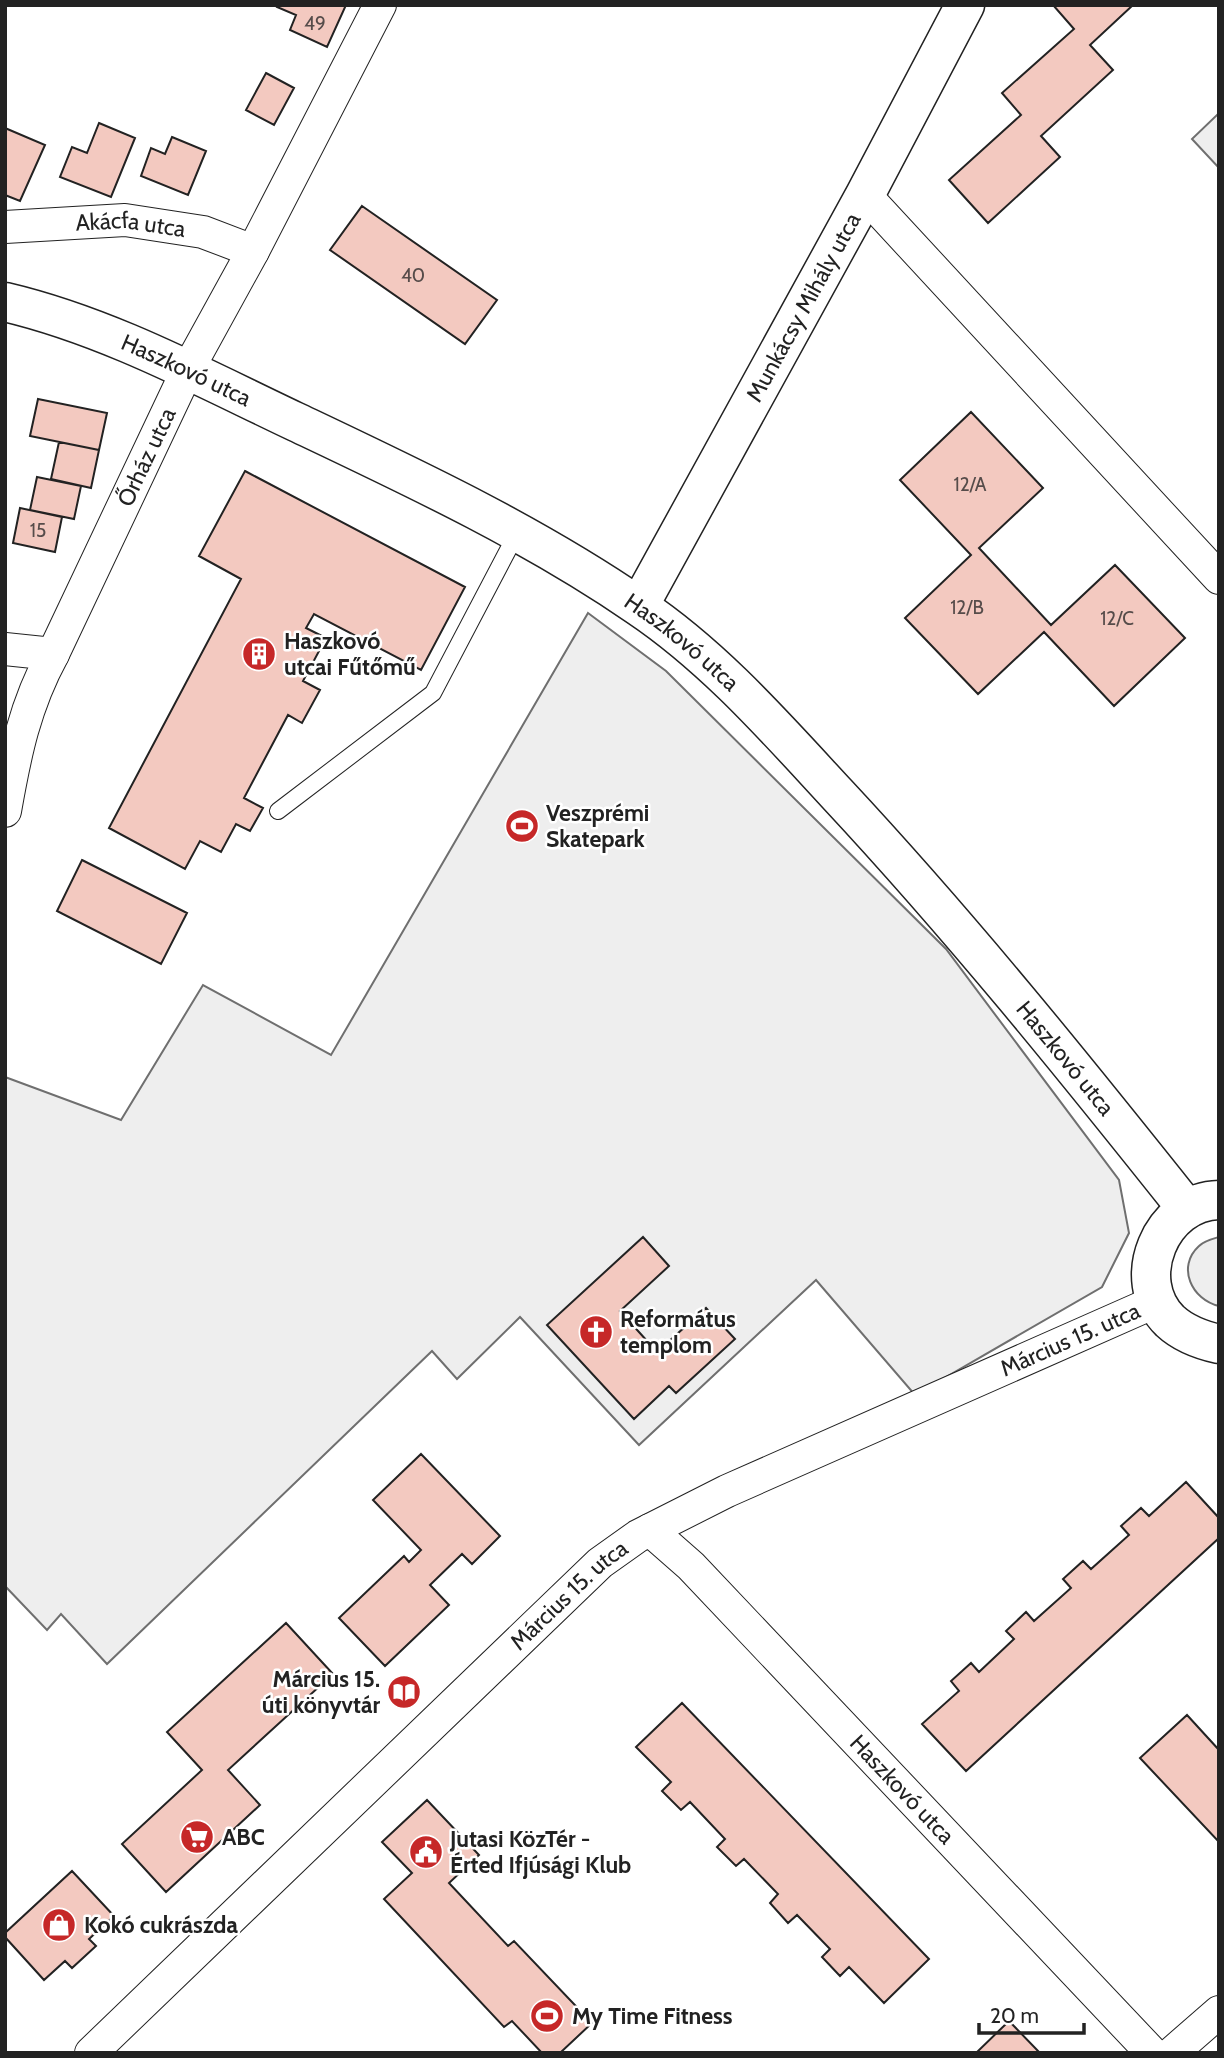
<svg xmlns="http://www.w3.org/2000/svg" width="1224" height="2058" font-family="Cabin,sans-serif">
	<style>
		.green { fill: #eee; stroke: #6f6f6f; stroke-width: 2 }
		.building { fill: #f3c9c0; stroke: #222; stroke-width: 2 }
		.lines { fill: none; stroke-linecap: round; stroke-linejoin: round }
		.service-casing { stroke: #222; stroke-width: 18 }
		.minor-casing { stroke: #222; stroke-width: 34 }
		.tertiary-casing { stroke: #222; stroke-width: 41 }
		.service { stroke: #fff; stroke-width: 16 }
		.minor { stroke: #fff; stroke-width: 32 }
		.tertiary { stroke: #fff; stroke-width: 38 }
		.labels { text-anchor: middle; stroke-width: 5; stroke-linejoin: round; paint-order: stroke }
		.number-label { font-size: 19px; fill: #564c4a }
		.street-label { font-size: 23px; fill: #222; stroke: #fff }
		.poi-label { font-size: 23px; font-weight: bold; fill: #222; stroke: #fff; text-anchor: start }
	</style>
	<rect width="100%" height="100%" fill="#fff"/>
	<!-- green -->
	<path class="green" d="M1219,113V168L1192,139Z
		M588,613L666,671L946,949L1119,1180L1129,1233L1102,1287L915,1395L816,1280L639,1445L520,1317L457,1379L432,1351L107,1664L61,1614L47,1630L5,1586V1077L121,1120L203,985L331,1055Z
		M1219,1237V1306C1192,1300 1176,1267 1199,1246C1204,1241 1212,1239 1219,1237Z"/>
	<!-- building -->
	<path class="building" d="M278,5H346L327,47L290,30L296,15L277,7Z
		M1053,5H1133L1090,45L1113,70L1041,136L1060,157L988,223L949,180L1021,115L1002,93L1074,29Z
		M266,73L294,88L274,125L246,110Z
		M99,123L135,138L111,197L60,177L72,147L87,153Z
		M5,128L45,145L20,201L5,195Z
		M172,137L206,151L188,195L141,176L151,148L165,154Z
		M362,206L497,300L465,344L330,250Z
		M38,399L107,413L99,450L30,436Z
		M971,412L1043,488L979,548L1051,625L1115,565L1185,638L1114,706L1044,632L978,694L905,618L971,555L900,480Z
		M59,442L99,450L91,488L51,479Z
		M245,471L465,587L421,670L314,614L306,628L326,638L303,681L320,690L302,723L288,715L244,798L263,808L250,831L236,824L221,852L200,841L185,869L109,828L241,579L199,556Z
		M37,477L81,486L74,519L30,510Z
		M20,508L62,517L55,552L13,543Z
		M82,860L187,913L161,964L57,911Z
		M643,1237L669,1266L620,1311L657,1352L706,1308L735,1339L676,1393L669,1386L634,1419L547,1325Z
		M421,1454L500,1536L472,1564L462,1554L430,1585L449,1605L385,1666L339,1618L404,1556L409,1562L421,1550L373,1500Z
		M1186,1482L1219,1518V1538L966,1771L922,1724L959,1691L951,1681L971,1663L979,1672L1014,1639L1006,1631L1026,1612L1034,1621L1071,1588L1063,1579L1083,1561L1091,1569L1129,1535L1121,1526L1141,1508L1149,1516Z
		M286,1623L333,1674L228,1770L260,1805L166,1892L122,1844L202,1770L167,1732Z
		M682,1703L929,1959L884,2003L849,1967L840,1976L822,1957L830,1949L797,1915L788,1923L770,1903L778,1894L744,1859L736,1866L717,1847L725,1839L690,1802L681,1810L662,1791L671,1782L636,1747Z
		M1187,1715L1219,1750V1842L1140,1758Z
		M427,1800L479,1855L449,1883L508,1946L514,1941L592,2023L560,2053H542L512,2021L504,2027L384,1899L412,1873L382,1842Z
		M72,1871L114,1916L89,1939L96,1946L72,1968L65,1961L44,1980L5,1937V1933Z
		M1009,2021L1040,2053H976Z"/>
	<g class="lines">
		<!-- service casing -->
		<g class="service-casing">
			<path id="service" d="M278,811L433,693L517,533"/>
		</g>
		<!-- minor casing -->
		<g class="minor-casing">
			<g id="minor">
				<path d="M865,195L1219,578"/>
				<path id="s1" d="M5,227L125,220L203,232L253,251"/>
				<path d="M5,649L53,654"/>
				<path id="s2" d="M5,811C15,754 25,705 53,654L187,371L253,251L380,5"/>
				<path id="s3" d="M650,1530L691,1566L1152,2053"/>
				<path id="s4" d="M91,2053L600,1563L638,1536L727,1491L1157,1301"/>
				<path d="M1172,2053L1219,2012"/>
			</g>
		</g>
		<!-- tertiary casing -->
		<g class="tertiary-casing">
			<g id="tertiary">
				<path id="s5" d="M5,302C107,326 201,377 294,421C412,477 530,532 638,606C714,657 775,727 837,794C961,927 1074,1067 1187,1209"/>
				<path id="s6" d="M639,606L865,195L965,5"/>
				<path d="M1219,1200C1161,1201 1128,1280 1170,1321C1184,1334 1201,1340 1219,1344"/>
			</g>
		</g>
		<!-- service -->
		<use href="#service" class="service"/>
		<!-- minor -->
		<use href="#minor" class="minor"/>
		<!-- tertiary -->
		<use href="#tertiary" class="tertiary"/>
	</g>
	<!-- icons -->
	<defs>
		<g id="building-disc" transform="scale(1.75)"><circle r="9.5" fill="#c62828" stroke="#fff"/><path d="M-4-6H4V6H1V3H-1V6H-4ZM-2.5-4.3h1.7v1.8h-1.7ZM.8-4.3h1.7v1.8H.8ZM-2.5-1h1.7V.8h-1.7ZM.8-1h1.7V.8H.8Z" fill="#fff"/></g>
		<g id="stadium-disc" transform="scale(1.75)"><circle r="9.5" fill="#c62828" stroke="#fff"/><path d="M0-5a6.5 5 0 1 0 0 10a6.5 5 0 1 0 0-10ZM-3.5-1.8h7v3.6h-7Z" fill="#fff"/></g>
		<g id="church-disc" transform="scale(1.75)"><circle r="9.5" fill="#c62828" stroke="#fff"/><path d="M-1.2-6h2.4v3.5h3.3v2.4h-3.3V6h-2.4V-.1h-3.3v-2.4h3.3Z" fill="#fff"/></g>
		<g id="library-disc" transform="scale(1.75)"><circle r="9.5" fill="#c62828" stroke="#fff"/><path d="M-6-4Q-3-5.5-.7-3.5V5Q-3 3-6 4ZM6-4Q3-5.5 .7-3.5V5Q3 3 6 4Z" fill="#fff"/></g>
		<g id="supermarket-disc" transform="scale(1.75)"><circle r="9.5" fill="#c62828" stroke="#fff"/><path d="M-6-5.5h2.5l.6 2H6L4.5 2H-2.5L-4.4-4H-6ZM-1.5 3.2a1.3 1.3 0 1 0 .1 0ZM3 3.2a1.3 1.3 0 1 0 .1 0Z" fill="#fff"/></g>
		<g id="civic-disc" transform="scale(1.75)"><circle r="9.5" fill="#c62828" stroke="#fff"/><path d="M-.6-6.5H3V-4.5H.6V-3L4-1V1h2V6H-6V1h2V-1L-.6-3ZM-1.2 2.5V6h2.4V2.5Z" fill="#fff"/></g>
		<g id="shop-disc" transform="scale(1.75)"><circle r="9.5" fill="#c62828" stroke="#fff"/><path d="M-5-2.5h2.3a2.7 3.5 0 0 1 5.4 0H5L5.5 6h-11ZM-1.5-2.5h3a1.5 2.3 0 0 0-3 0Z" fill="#fff"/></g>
	</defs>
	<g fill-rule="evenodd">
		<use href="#building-disc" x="259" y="654"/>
		<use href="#stadium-disc" x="522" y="826"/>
		<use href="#church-disc" x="596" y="1332"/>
		<use href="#library-disc" x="404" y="1692"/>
		<use href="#supermarket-disc" x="197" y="1837"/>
		<use href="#civic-disc" x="426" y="1852"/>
		<use href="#shop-disc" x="59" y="1925"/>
		<use href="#stadium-disc" x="547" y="2016"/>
	</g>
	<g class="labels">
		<!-- number labels -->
		<g class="number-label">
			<text x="315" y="30">49</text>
			<text x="413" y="282">40</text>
			<text x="970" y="491">12/A</text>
			<text x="38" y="537">15</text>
			<text x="967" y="614">12/B</text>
			<text x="1117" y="625">12/C</text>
		</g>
		<!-- street labels -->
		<g class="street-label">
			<text dy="8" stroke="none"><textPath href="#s1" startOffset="126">Akácfa utca</textPath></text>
			<text dy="8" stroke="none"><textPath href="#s6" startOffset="341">Munkácsy Mihály utca</textPath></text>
			<text dy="8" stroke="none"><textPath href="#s5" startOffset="194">Haszkovó utca</textPath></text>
			<text dy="8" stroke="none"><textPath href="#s2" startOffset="383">Őrház utca</textPath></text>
			<text dy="8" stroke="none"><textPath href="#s5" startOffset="761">Haszkovó utca</textPath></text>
			<text dy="8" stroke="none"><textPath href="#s5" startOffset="1328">Haszkovó utca</textPath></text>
			<text dy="8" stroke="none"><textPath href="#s4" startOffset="1228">Március 15. utca</textPath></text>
			<text dy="8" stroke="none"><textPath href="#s4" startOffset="662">Március 15. utca</textPath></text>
			<text dy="8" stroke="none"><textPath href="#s3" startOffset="362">Haszkovó utca</textPath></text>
		</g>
		<!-- poi labels -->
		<g class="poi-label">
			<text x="284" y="649">Haszkovó<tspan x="284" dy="26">utcai Fűtőmű</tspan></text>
			<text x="546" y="821">Veszprémi<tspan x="546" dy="26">Skatepark</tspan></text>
			<text x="620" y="1327">Református<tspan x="620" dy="26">templom</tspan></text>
			<text x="380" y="1687" text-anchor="end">Március 15.<tspan x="380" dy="26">úti könyvtár</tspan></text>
			<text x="222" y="1845">ABC</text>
			<text x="450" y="1847">Jutasi KözTér -<tspan x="450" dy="26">Érted Ifjúsági Klub</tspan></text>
			<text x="84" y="1933">Kokó cukrászda</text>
			<text x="572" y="2024">My Time Fitness</text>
		</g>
	</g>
	<!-- border -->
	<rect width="1224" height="2058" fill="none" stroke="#222222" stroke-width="14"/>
	<!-- scale -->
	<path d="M979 2023v10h105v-10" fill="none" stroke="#222222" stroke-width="3.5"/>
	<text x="990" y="2023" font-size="21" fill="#222222" stroke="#ffffff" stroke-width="5" paint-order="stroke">20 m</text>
</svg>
